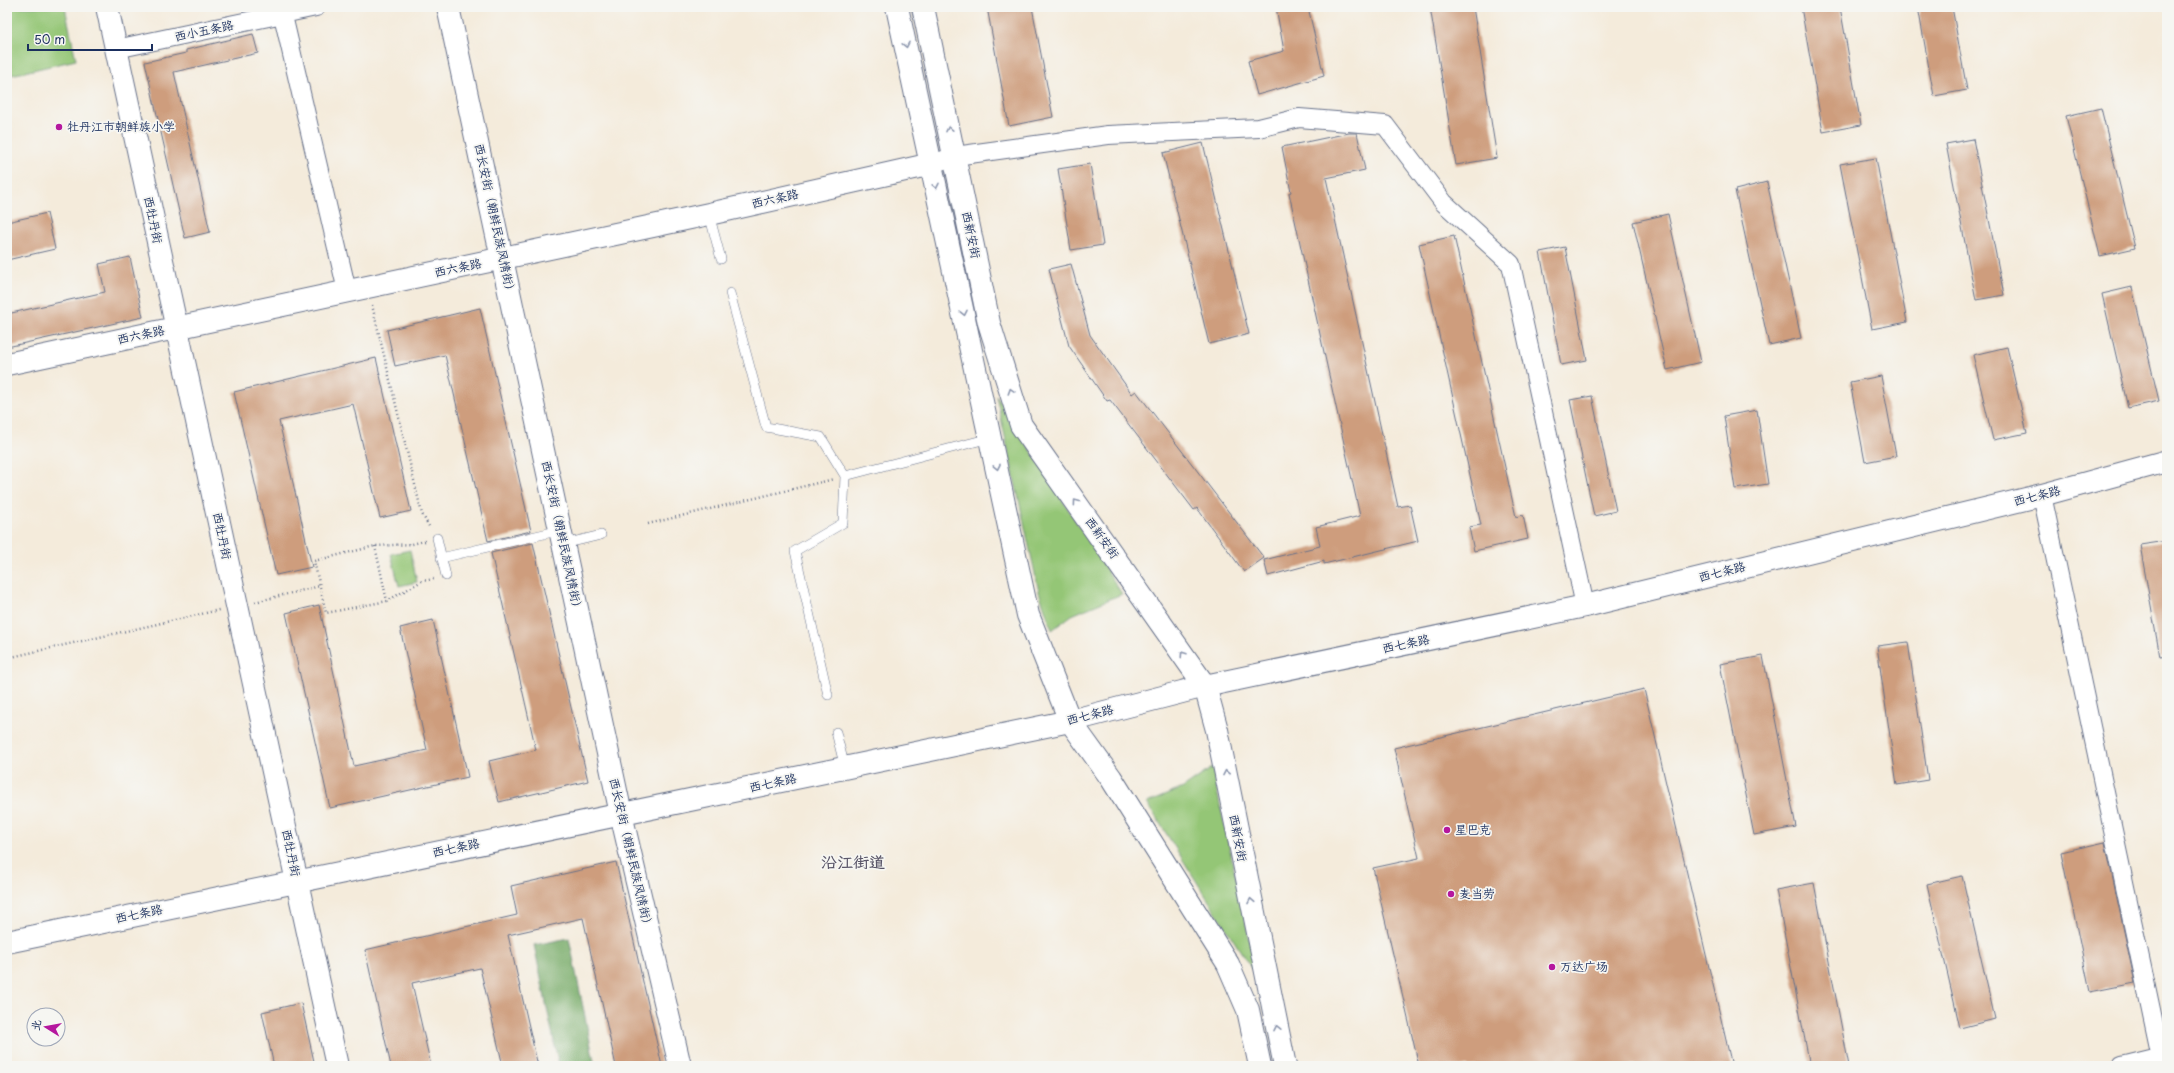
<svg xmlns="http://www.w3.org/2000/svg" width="2174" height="1073" font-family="'Playpen Sans','LXGW WenKai TC',sans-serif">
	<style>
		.green { fill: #94c676; stroke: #587a6a }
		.forest { fill: #77ab67; stroke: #496d62 }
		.building { fill: #ce9d7d }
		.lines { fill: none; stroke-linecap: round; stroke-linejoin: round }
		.lane-casing { stroke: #67718a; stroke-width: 10 }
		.street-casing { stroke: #67718a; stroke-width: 20 }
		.secondary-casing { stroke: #67718a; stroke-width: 24 }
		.path { stroke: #67718a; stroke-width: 2.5; stroke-dasharray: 1 3; stroke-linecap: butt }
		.lane { stroke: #fff; stroke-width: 9 }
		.street { stroke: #fff; stroke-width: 18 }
		.secondary { stroke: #fff; stroke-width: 22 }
		.oneway { stroke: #8d97ae }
		.poi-dot { fill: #b5179e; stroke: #f6f6f2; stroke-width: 1.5 }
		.labels { text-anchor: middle; stroke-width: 3.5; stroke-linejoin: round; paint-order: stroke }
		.street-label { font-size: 12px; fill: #1b2f5e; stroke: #f6f6f2 }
		.poi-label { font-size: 12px; fill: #1b2f5e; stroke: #f6f6f2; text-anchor: start }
		.district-label { font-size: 16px; font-weight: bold; fill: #5a5669; stroke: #f6f6f2 }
	</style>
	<rect width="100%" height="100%" fill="#f6f6f2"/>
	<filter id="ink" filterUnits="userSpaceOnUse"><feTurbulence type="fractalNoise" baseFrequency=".025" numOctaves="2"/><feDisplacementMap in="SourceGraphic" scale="8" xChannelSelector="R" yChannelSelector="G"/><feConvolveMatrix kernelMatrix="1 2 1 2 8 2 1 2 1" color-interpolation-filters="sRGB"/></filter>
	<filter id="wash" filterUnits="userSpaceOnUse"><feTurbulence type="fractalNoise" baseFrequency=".012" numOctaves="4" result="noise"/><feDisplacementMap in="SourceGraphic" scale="16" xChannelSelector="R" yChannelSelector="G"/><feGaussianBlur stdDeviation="0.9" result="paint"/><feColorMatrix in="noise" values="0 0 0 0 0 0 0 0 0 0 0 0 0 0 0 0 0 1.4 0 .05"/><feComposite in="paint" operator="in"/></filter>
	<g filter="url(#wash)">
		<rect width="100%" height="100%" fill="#f4ebdb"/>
		<!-- green -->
		<path class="green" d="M7,7H65L76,60L7,76Z
			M996,395L1122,594L1072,615L1052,630L1039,592Z
			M410,550L417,582L399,586L391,554Z
			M1212,768L1258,979L1147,803L1183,788Z"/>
		<!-- forest -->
		<path class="forest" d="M569,938L595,1066H559L534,945Z"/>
		<g id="blocks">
			<!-- building -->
			<path class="building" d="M987,7H1032L1053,117L1009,126Z
				M1276,7H1308L1324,76L1257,95L1248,61L1284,51Z
				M1430,7H1473L1497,158L1456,165Z
				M1801,7H1840L1861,125L1823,132Z
				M1918,7H1952L1967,90L1934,96Z
				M253,34L258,53L174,72L210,232L185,238L145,62L186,53V50Z
				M2101,108L2135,248L2100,256L2066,116Z
				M1349,133H1357L1365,170L1326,178L1398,507L1410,505L1418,541L1324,564V561L1268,576L1264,560L1320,546L1316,527L1360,516L1289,193L1291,192L1282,147Z
				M1973,139L2004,295L1976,300L1946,144Z
				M1203,143L1249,334L1209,344L1163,153Z
				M1876,158L1907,322L1872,329L1840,164Z
				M1090,164L1103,245L1071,250L1058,169Z
				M1767,182L1801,338L1769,345L1735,190Z
				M47,213L55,249L7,260V222Z
				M1668,214L1701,362L1667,370L1633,222Z
				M1454,236L1516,517L1523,515L1528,539L1474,551L1469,527L1481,525L1419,244Z
				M1565,247L1587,360L1561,365L1540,252Z
				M130,257L143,317L7,347V314L105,292L99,264Z
				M1071,264L1090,335L1132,394L1136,391L1264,558L1244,572L1197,508L1194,510L1110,400L1107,401L1069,346L1049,269Z
				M2132,287L2159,401L2128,408L2102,294Z
				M480,308L531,531L488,541L445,355L395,366L387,330Z
				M2007,347L2027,433L1993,440L1973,355Z
				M376,358L411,511L380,518L353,404L279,421L312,567L276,575L234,392Z
				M1881,376L1896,456L1865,462L1850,382Z
				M1592,396L1616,511L1594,516L1570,400Z
				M1757,410L1768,484L1735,489L1724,416Z
				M2167,541V656L2160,657L2140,545Z
				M533,543L588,781L499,802L489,761L536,750L491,553Z
				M319,605L354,766L427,750L400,628L433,620L468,777L330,808L286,613Z
				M1908,642L1928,780L1897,785L1877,646Z
				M1763,656L1796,827L1754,835L1720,664Z
				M1644,689L1732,1066H1419L1373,868L1419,858L1394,748Z
				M2105,842L2135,983L2090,992L2061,852Z
				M616,862L662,1066H616L583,918L508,935L538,1066H503L480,968L412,983L431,1066H391L365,950L517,915L511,886Z
				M1962,876L1995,1019L1960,1028L1927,884Z
				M1814,883L1849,1066H1810L1776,890Z
				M301,1003L315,1066H274L262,1012Z"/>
		</g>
	</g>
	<g filter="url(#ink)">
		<use href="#blocks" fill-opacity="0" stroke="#67718a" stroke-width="1"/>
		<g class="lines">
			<!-- lane casing -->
			<g class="lane-casing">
				<path id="lane" d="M709,214L721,259
					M730,293L766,427L821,437L845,476L843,523L795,551L828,695
					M845,476L990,438
					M437,538L446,576
					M564,544L601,535
					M441,558L561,530
					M836,732L845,768"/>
			</g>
			<!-- street casing -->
			<g class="street-casing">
				<path id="street" d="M281,7L347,291
					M116,49L316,7
					M932,164L955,156L1108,135L1259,128L1299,118L1385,125L1444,203L1511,264L1585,606
					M2042,495L2161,1057
					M2122,1066L2167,1055"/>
			</g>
			<!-- secondary casing -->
			<g class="secondary-casing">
				<path id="secondary" d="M107,7L337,1066
					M448,7L621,814L680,1066
					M897,7L1028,615L1070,721L1111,778L1228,964L1248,1010L1260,1066
					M923,7L989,323L1021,425L1205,686L1217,730L1285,1066
					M7,364L709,214L932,164
					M7,942L1070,721L1205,686L1585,606L2042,495L2167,461"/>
			</g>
			<!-- path -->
			<path class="path" d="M372,305L422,514L430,528
				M648,524L834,479
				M425,541L412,544L375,546L314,561L326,613L387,601L422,581L434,579
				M375,546L387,601
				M255,602L320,586
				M7,658L219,610"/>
			<!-- lane -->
			<use href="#lane" class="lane"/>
			<!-- street -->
			<use href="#street" class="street"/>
			<!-- secondary -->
			<use href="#secondary" class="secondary"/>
		</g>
		<!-- one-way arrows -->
		<defs><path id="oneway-chevron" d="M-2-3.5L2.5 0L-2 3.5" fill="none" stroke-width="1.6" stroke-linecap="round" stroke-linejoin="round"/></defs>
		<g class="oneway">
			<use href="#oneway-chevron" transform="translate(906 45) rotate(78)"/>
			<use href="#oneway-chevron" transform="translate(949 129) rotate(-102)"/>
			<use href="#oneway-chevron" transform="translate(936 186) rotate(78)"/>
			<use href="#oneway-chevron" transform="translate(964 313) rotate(78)"/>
			<use href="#oneway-chevron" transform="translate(1011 391) rotate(-107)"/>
			<use href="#oneway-chevron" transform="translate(997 467) rotate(78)"/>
			<use href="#oneway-chevron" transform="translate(1076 502) rotate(-126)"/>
			<use href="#oneway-chevron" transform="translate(1183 654) rotate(-124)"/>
			<use href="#oneway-chevron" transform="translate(1226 773) rotate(-101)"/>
			<use href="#oneway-chevron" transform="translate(1251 901) rotate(-101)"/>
			<use href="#oneway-chevron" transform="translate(1277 1028) rotate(-102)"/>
		</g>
	</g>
	<!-- markers -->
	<g class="poi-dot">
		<circle cx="59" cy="127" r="4"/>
		<circle cx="1447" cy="830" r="4"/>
		<circle cx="1451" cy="894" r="4"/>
		<circle cx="1552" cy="967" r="4"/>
	</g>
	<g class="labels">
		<!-- street labels -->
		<g class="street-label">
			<text transform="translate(204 31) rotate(-12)" y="4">西小五条路</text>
			<text transform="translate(775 199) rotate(-13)" y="4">西六条路</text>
			<text transform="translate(153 220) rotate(78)" y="4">西牡丹街</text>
			<text transform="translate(495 220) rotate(78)" y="4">西长安街（朝鲜民族风情街）</text>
			<text transform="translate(971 235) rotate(78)" y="4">西新安街</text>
			<text transform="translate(458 268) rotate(-12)" y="4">西六条路</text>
			<text transform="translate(141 335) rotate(-12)" y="4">西六条路</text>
			<text transform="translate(2037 496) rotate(-14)" y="4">西七条路</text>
			<text transform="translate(222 536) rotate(78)" y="4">西牡丹街</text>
			<text transform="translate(562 537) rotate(78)" y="4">西长安街（朝鲜民族风情街）</text>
			<text transform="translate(1102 538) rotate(54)" y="4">西新安街</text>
			<text transform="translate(1722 572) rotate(-14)" y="4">西七条路</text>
			<text transform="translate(1406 644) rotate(-12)" y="4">西七条路</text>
			<text transform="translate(1090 715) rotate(-14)" y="4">西七条路</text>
			<text transform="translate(773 783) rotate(-12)" y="4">西七条路</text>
			<text transform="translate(1238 838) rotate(79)" y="4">西新安街</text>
			<text transform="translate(456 848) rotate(-12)" y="4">西七条路</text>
			<text transform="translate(291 853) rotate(78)" y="4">西牡丹街</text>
			<text transform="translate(631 854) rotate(77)" y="4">西长安街（朝鲜民族风情街）</text>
			<text transform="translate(139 914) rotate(-12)" y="4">西七条路</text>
		</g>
		<!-- poi labels -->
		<g class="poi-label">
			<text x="67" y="131">牡丹江市朝鲜族小学</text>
			<text x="1455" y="834">星巴克</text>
			<text x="1459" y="898">麦当劳</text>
			<text x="1560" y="971">万达广场</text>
		</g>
		<!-- district labels -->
		<g class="district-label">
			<text x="853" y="868">沿江街道</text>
		</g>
	</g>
	<!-- margin -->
	<rect width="2174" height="1073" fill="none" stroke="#f6f6f2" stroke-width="24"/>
	<!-- north arrow -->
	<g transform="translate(46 1027) rotate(281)"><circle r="19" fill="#f6f6f2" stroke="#9ea6b7"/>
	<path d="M0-3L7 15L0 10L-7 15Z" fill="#b5179e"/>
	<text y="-6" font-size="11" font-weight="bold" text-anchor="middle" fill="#1b2f5e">北</text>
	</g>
	<!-- scale -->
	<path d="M28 44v6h124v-6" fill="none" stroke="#1b2f5e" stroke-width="2"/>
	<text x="34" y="44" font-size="12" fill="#1b2f5e" stroke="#f6f6f2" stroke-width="3" paint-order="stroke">50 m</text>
</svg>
